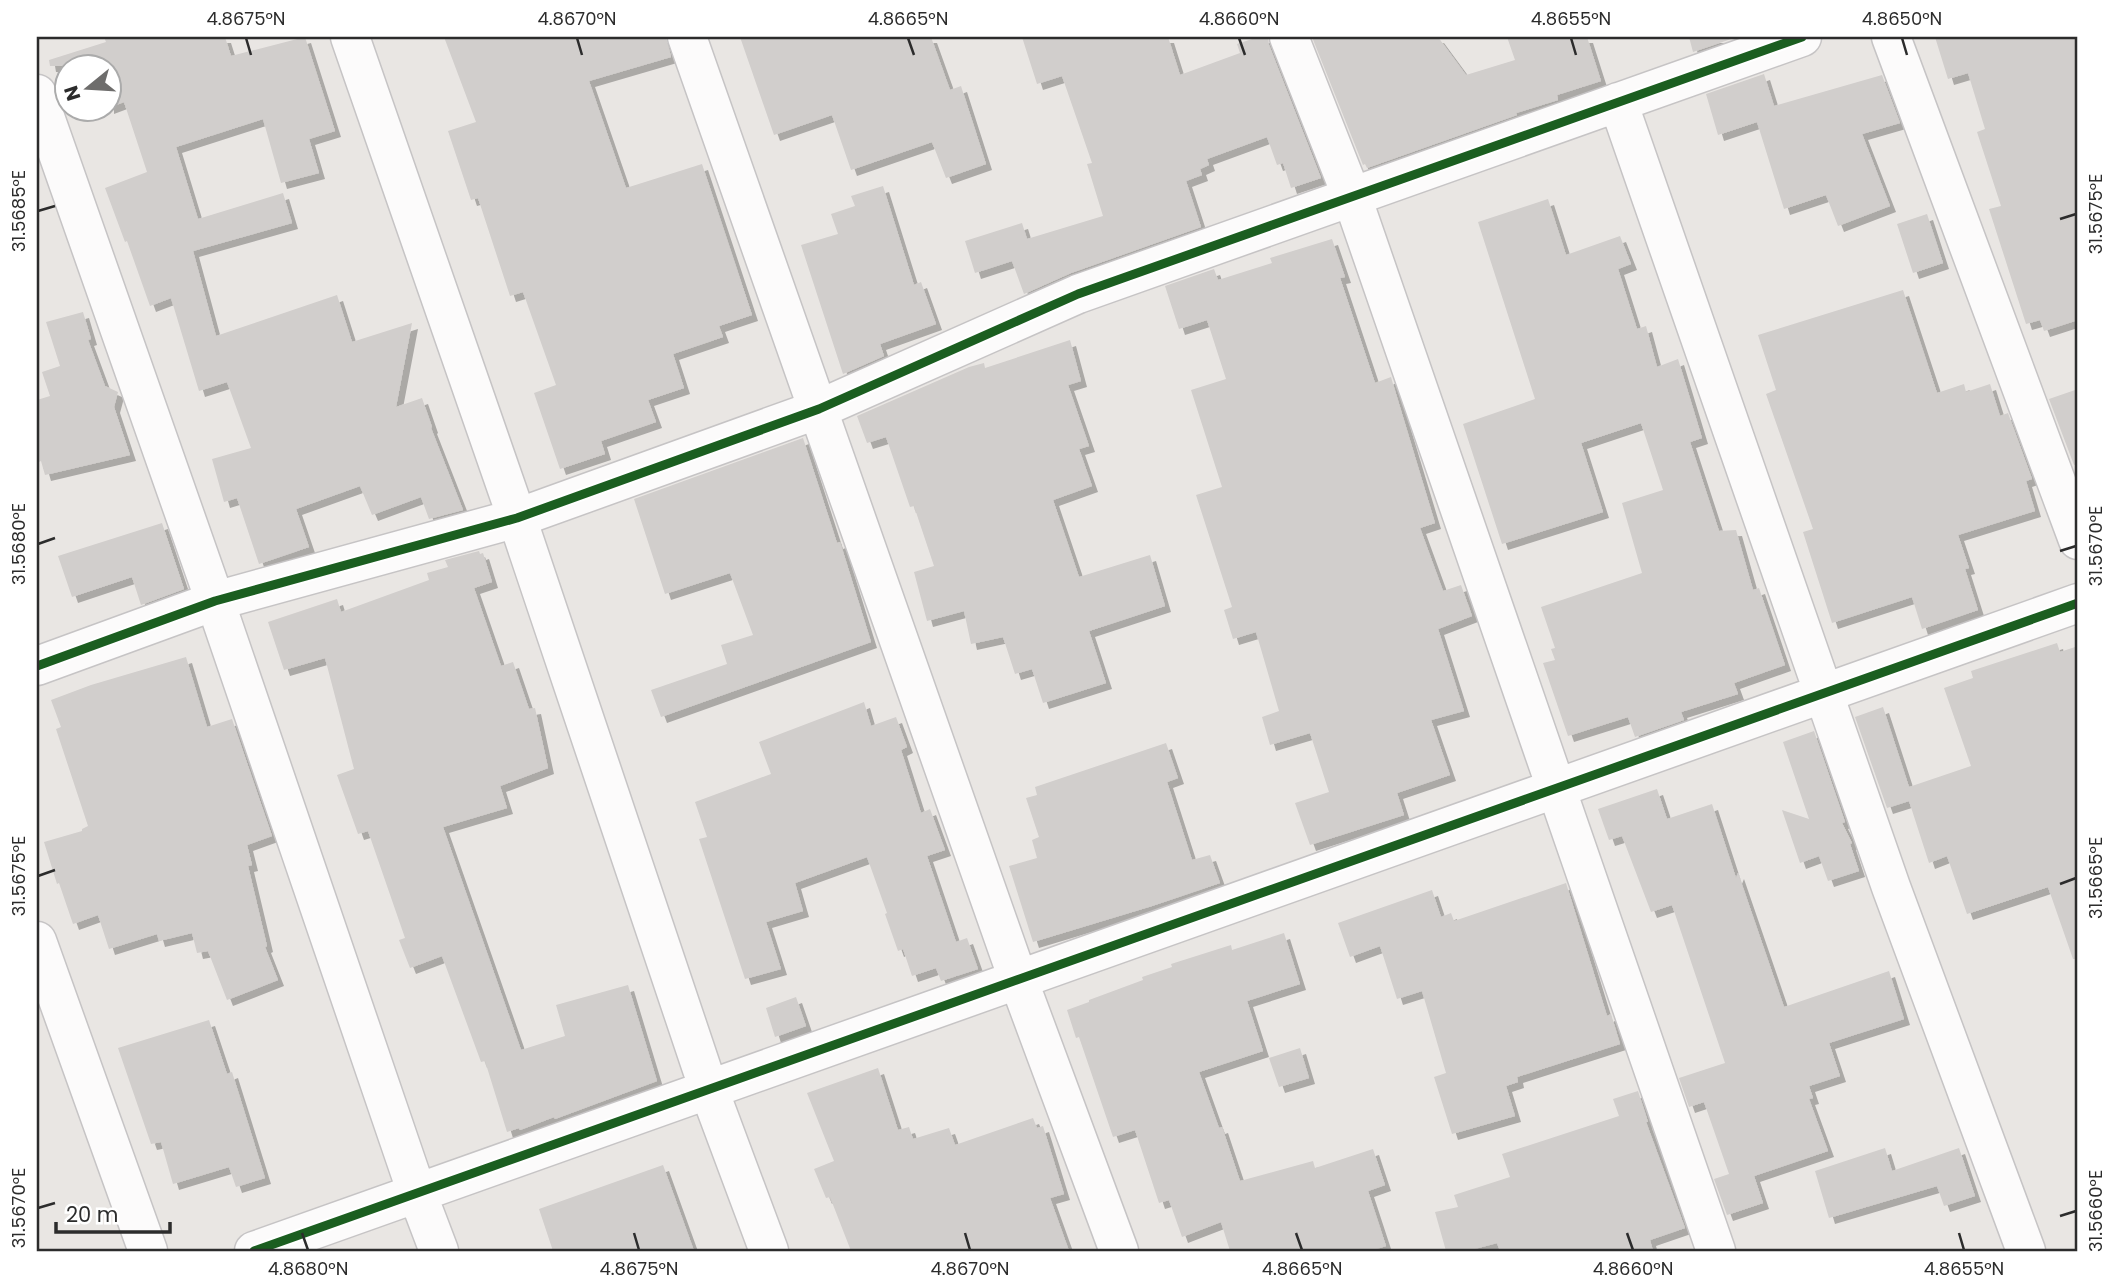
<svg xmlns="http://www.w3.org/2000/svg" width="2115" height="1288" font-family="Poppins,sans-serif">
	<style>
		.building { fill: #d1cecc; filter: url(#shadow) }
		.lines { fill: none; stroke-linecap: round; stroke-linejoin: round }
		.minor-casing { stroke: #c6c4c5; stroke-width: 41 }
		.minor { stroke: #fcfbfb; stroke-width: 38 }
		.cycleway-casing { stroke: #fff; stroke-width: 13 }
		.cycleway { stroke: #1b5e20; stroke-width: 9 }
		.ticks { fill: none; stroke: #2c2c2c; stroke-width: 2.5 }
		.neatline { fill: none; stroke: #2c2c2c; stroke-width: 2.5 }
		.ticks-label { font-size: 18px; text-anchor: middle; fill: #2c2c2c }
	</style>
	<defs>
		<filter id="shadow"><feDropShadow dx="6" dy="6" stdDeviation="0" flood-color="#0004"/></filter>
	</defs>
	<rect width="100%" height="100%" fill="#e9e6e3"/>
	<!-- building -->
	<path class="building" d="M104,37H225L231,56L305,37L335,131L309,139L319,173L281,183L263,119L176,147L198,219L283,193L292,223L193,251L216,336L337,295L352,342L412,323L396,407L422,398L432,427L431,428L463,510L429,519L421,497L372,515L360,486L296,509L309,547L259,564L237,498L224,502L212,459L251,448L227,382L199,391L171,298L150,306L127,241L125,242L105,188L147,172L124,102L108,108V66H50L49,60L106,42Z
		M444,37H666L671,57L589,81L626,188L702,164L752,315L719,326L723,337L673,354L684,388L648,400L656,422L601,441L605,454L560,469L534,393L556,385L523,292L510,296L478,198L471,200L448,131L476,122Z
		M740,37H931L950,90L961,86L986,164L946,178L932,142L851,170L832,115L774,135Z
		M1022,37H1168L1180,75L1240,53L1237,44L1258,37H1268L1269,45L1321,178L1291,188L1283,163L1277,165L1267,137L1207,159L1209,165L1200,169L1202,175L1186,181L1201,227L1071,273L1024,294L1012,261L975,273L965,241L1022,223L1027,239L1103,216L1087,164L1092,163L1062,76L1037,84Z
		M1312,37H1438L1466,75L1515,60L1507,37H1587L1601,81L1557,95L1558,100L1516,113L1517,115L1367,168L1365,164L1363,165Z
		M1689,37H1737L1693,52Z
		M1935,37H2078V320L2044,331L2040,320L2026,324L1989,209L2001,206L1977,132L1985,129L1968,73L1948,79Z
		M1764,74L1774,106L1882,75L1900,123L1862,134L1890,206L1838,226L1826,195L1784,209L1757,122L1718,135L1706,94Z
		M883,186L914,285L921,282L936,324L880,344L884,356L843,374L801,245L838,234L831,214L855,206L851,196Z
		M1548,199L1566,255L1620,236L1631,264L1618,269L1637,329L1646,326L1657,367L1678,359L1702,438L1690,442L1719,531L1736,530L1753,590L1759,588L1785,665L1734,683L1738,694L1681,712L1684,720L1635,737L1628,717L1568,736L1543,663L1555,660L1551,649L1555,648L1541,607L1642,573L1622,503L1663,490L1641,423L1581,443L1603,512L1502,544L1463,424L1535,399L1478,222Z
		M1927,214L1943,263L1913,273L1897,224Z
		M1332,239L1345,277L1340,278L1375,383L1391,377L1393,384L1435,523L1420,528L1443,591L1461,585L1472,616L1438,629L1464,711L1431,720L1450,775L1397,793L1404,815L1310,845L1295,803L1329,792L1310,733L1270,745L1262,717L1279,711L1256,632L1233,639L1224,610L1232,607L1196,495L1222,487L1191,390L1226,379L1207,320L1179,329L1165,286L1214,269L1218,280L1272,263L1270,258Z
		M1903,290L1937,393L1964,384L1966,392L1990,384L2000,416L2008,413L2032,479L2026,481L2035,511L1958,535L1969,568L1965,569L1978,610L1922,629L1912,597L1832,623L1803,532L1813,529L1766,394L1776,390L1758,335Z
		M83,312L91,339L88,340L105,386L118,392L114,407L130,455L45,475L41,461L37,463V400L50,396L42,372L60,366L46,322Z
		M1070,340L1081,381L1068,385L1089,446L1079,449L1092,486L1053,500L1079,577L1150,555L1165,606L1089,631L1106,683L1043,703L1032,669L1015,674L1003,637L971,644L964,611L927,621L914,572L934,566L914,506L910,507L886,437L867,443L857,416L969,367L984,363L985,368Z
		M2078,389V464L2074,465L2049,399Z
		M803,438L837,543L840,542L871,642L661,717L651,690L727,664L721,645L753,635L730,573L665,594L634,499Z
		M162,523L184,589L141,605L132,577L72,597L58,556Z
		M479,551L480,554L483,553L492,582L474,588L501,666L513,662L529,709L535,708L548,768L500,786L507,808L443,827L521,1050L565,1036L556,1005L628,985L657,1081L555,1119L554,1117L520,1130L519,1128L507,1132L485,1061L481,1062L442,956L410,968L399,940L405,938L368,831L358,834L337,775L354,769L325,658L284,670L268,622L337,599L341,612L429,580L427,573L448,567L445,560Z
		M2057,643L2060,652L2078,646V959H2073L2048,887L1967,914L1947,856L1929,863L1909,801L1887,808L1855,717L1883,707L1909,787L1971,766L1944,688L1973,678L1971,671Z
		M186,657L207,727L232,719L272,836L247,845L252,865L248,866L267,946L265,947L278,980L227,1000L208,951L197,953L192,933L159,941L157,934L109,949L98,915L73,924L59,883L57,884L44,842L82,831V829L88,826L56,729L61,727L51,700L91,685Z
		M864,702L871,726L896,717L907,747L901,750L921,813L930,809L945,850L927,856L956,942L967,938L978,969L941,981L936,968L912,976L903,949L898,951L885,914L887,913L867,857L795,883L803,911L766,922L781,969L745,979L699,839L707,837L695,802L771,774L759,742Z
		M1814,731L1845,822L1842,823L1852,843L1850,844L1859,871L1828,881L1819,856L1800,863L1782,810L1809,819L1783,742Z
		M1166,743L1178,778L1167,782L1192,860L1210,855L1220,883L1152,906L1033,942L1009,866L1037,858L1032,840L1039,837L1026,798L1037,795L1035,787Z
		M1657,789L1667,819L1712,804L1736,878L1738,873L1784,1007L1889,971L1904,1019L1829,1043L1840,1076L1809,1086L1813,1098L1809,1099L1828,1151L1754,1176L1763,1203L1727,1215L1714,1179L1729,1174L1704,1102L1689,1107L1679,1078L1725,1063L1672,905L1651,912L1622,836L1609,840L1598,809Z
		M1566,883L1607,1016L1611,1014L1620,1044L1517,1077L1518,1082L1506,1086L1515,1116L1452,1134L1434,1077L1446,1073L1422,991L1397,999L1380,946L1350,957L1338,923L1432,890L1441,917L1451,913L1454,921Z
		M1284,933L1300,984L1247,1001L1263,1051L1199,1072L1219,1128L1222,1127L1240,1181L1313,1161L1315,1168L1373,1149L1385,1185L1368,1191L1386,1246L1370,1251H1230L1221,1222L1182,1237L1169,1200L1159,1203L1135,1130L1113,1137L1079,1037L1076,1038L1067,1010L1089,1002V1000L1143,980L1142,977L1172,967L1171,964L1231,945L1232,950Z
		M796,997L806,1026L775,1037L766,1008Z
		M209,1020L227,1074L232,1072L265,1178L236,1187L229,1167L173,1184L161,1142L151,1144L118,1048Z
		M1300,1048L1309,1078L1279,1087L1269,1058Z
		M878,1068L898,1130L909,1127L913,1139L949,1128L955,1145L1033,1118L1037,1128L1043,1126L1064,1194L1050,1198L1069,1251H851L830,1197L826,1198L814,1169L834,1161L807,1093Z
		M1638,1091L1648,1122H1646L1685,1228L1650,1240L1653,1251H1500L1497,1243L1467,1251H1446L1435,1212L1458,1207L1454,1195L1510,1177L1502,1154L1619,1116L1613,1099Z
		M1885,1148L1892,1171L1959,1148L1975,1196L1944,1206L1937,1186L1829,1218L1815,1171Z
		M663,1165L694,1251H553L539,1209Z"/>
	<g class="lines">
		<!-- minor casing -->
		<g class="minor-casing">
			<path id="minor" d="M350,37L517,518L709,1090L769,1251
				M687,37L1018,979L1119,1251
				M1289,37L1352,197L1716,1251
				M1891,37L2078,540
				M37,94L215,601L417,1193L439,1251
				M1618,102L1891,887L2026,1251
				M37,666L215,601L517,518L819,409L1078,294L1802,37
				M37,941L148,1251
				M254,1251L2078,603"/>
		</g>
		<!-- minor -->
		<use href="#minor" class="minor"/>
		<!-- cycleway casing -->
		<g class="cycleway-casing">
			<path id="cycleway" d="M37,666L215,601L517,518L819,409L1078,294L1802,37
				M254,1251L2078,603"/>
		</g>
		<!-- cycleway -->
		<use href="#cycleway" class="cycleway"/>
	</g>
	<!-- ticks -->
	<path class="ticks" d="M246,38L251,55M577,38L582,55M908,38L914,55M1239,38L1245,55M1571,38L1576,55M1902,38L1907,55M38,211L55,206M2060,219L2076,214M38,544L55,538M2060,551L2076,546M38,876L55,870M2060,884L2076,878M38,1208L55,1203M2060,1216L2076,1211M302,1233L308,1250M634,1233L639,1250M965,1233L970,1250M1296,1233L1302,1250M1627,1233L1633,1250M1959,1233L1964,1250"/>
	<!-- border -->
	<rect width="2115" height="1288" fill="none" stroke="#ffffff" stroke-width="77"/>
	<!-- north arrow -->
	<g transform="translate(88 88) rotate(252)"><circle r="33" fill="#ffffff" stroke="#ababab" stroke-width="2"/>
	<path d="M0-5L12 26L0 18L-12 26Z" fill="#6e6d6c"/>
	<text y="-10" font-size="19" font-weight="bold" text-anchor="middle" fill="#2c2c2c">N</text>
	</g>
	<!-- scale -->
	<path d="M56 1222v10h114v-10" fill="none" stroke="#2c2c2c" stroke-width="3.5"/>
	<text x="66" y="1222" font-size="21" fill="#2c2c2c" stroke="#ffffff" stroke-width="5" paint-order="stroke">20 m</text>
	<rect x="38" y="38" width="2038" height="1212" class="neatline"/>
	<g class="ticks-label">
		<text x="246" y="25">4.8675°N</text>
		<text x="577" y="25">4.8670°N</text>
		<text x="908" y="25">4.8665°N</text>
		<text x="1239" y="25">4.8660°N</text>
		<text x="1571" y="25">4.8655°N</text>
		<text x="1902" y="25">4.8650°N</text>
		<text transform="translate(19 211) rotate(-90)" y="6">31.5685°E</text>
		<text transform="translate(2096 214) rotate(-90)" y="6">31.5675°E</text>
		<text transform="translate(19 544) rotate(-90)" y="6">31.5680°E</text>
		<text transform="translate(2096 546) rotate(-90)" y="6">31.5670°E</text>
		<text transform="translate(19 876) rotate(-90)" y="6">31.5675°E</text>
		<text transform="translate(2096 878) rotate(-90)" y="6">31.5665°E</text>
		<text transform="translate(19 1208) rotate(-90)" y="6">31.5670°E</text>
		<text transform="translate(2096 1211) rotate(-90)" y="6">31.5660°E</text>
		<text x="308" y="1275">4.8680°N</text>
		<text x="639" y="1275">4.8675°N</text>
		<text x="970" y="1275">4.8670°N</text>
		<text x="1302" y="1275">4.8665°N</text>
		<text x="1633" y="1275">4.8660°N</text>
		<text x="1964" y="1275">4.8655°N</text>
	</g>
</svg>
